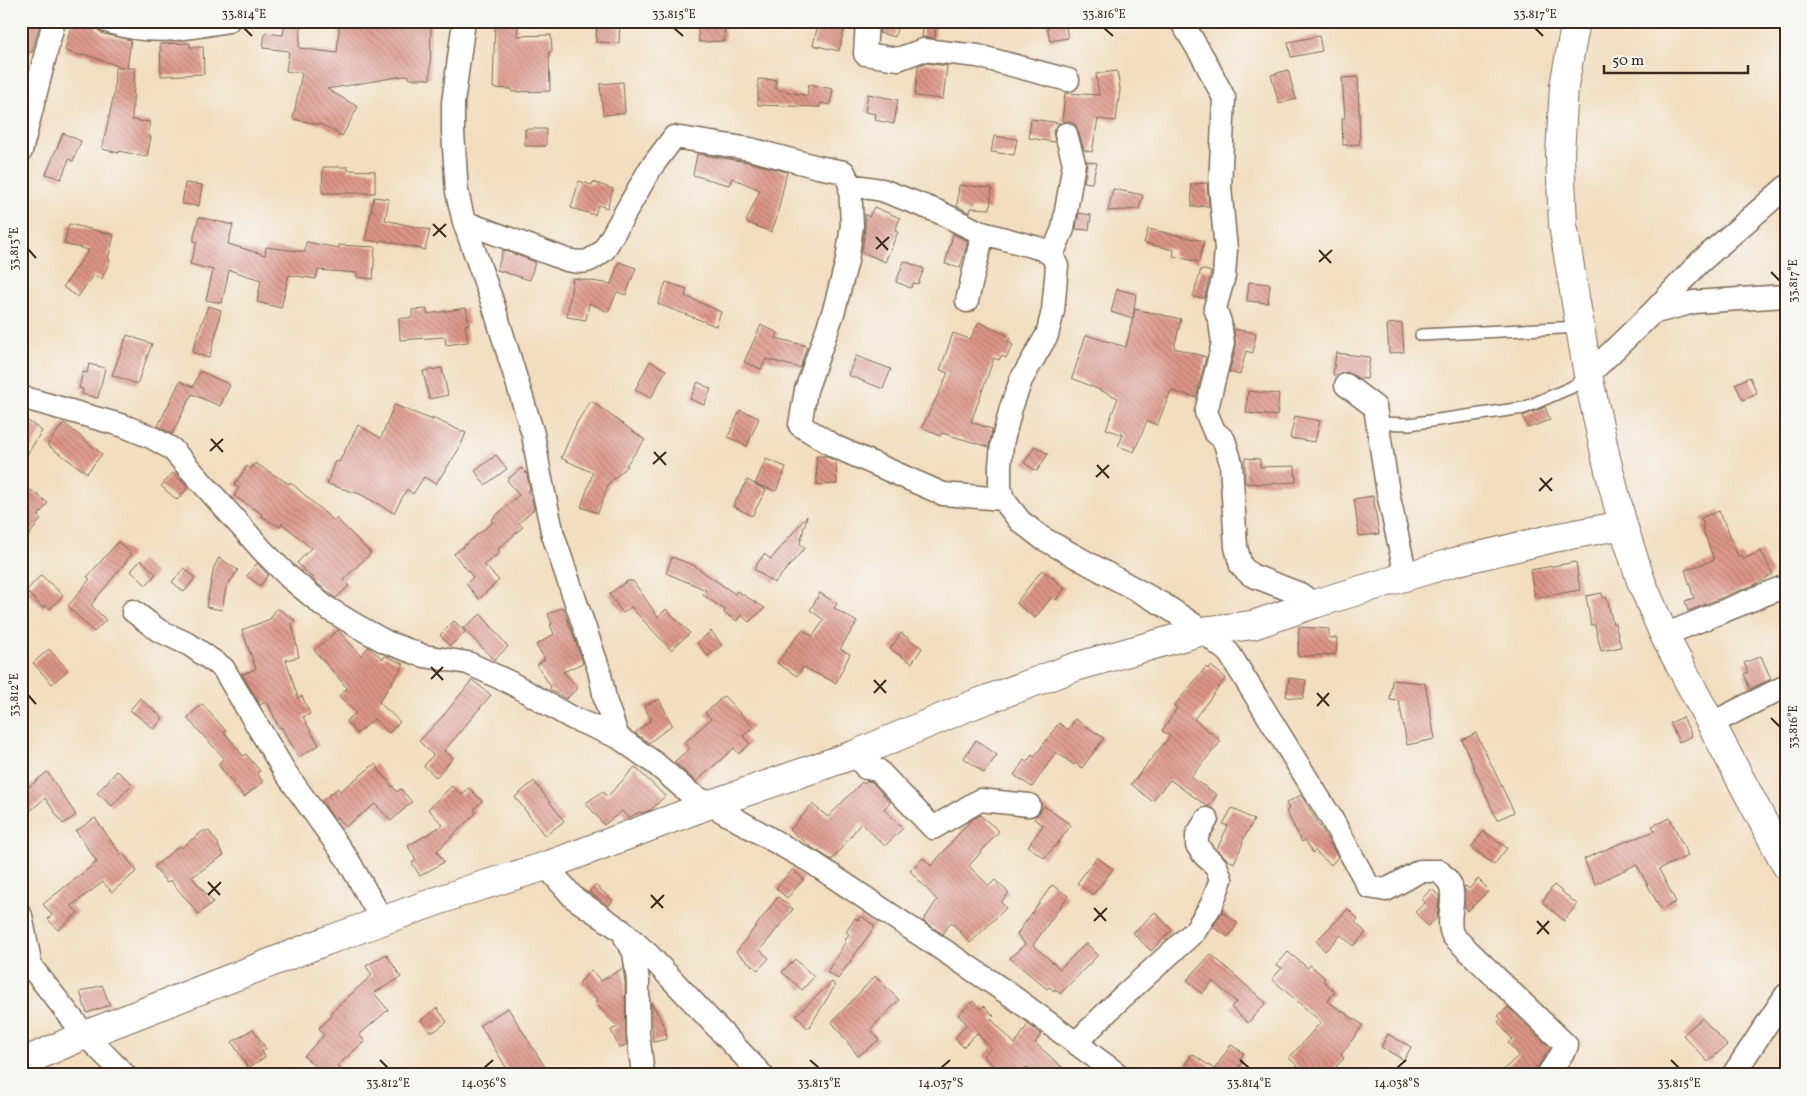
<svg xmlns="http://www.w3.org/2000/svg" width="1807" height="1096" font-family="Vollkorn,serif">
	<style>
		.building { fill: url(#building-back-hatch) }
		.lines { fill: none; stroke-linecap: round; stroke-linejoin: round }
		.service-casing { stroke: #7b6956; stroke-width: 14 }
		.minor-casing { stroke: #7b6956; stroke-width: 25 }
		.tertiary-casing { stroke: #7b6956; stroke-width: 30 }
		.service { stroke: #fff; stroke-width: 11 }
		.minor { stroke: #fff; stroke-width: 22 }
		.tertiary { stroke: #fff; stroke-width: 28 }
		.ticks { fill: none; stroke: #3b2a1e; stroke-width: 2 }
		.neatline { fill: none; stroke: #3b2a1e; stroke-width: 2 }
		.ticks-label { font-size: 12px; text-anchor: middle; fill: #3b2a1e }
	</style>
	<defs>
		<pattern id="building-back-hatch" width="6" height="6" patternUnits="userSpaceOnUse" patternTransform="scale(1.25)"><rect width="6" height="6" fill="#dc9489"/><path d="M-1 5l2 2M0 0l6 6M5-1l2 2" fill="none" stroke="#b4796f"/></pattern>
	</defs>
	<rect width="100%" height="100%" fill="#f6f6f2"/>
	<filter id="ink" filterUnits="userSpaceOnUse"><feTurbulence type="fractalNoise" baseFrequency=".02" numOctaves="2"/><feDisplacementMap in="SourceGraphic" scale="10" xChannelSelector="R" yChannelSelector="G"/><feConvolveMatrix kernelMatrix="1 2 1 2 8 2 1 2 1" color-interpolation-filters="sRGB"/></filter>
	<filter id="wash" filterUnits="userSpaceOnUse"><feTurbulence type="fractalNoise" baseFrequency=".0096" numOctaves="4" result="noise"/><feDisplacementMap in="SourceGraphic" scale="20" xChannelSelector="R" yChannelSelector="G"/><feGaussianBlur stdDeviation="1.12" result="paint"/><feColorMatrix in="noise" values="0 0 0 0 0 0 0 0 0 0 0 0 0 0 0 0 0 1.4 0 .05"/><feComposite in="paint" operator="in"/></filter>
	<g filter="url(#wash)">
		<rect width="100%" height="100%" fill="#f2ddbf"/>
		<g id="blocks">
			<!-- building -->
			<path class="building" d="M21,21H40L32,52H21Z
				M72,21L90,24L95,25L98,30L103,34L131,40L127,68H135L132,120L150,122L148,136L151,137L147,157L119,151V153L102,149L114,94L115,68H124L83,54L82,56L65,51Z
				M285,21H301L299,48L337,53L340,21H431L430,79H409V75L327,89L358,107L342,136L323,125L293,119L302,73L286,71L289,51L263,48L265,33L283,35Z
				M495,21H518L517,36L551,35L552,52H549L550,91L512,92V89L493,88Z
				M597,21H620L619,43L596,42Z
				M697,21H724L725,41L699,42Z
				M819,21H846L839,51L813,45Z
				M880,21H899L895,37L879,33Z
				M924,21H936L935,38L922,37Z
				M1046,21H1065L1068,38L1050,41Z
				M1319,36L1322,51L1291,57L1288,42Z
				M190,43V47H203L204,74L161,76L160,44Z
				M925,63L947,66L943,99L915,96L918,66Z
				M1288,70L1296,99L1279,104L1271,75Z
				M1117,71L1120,89L1116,121L1098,119L1092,152L1084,150L1076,125L1070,121H1062L1065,93L1099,95L1096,74Z
				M1358,77L1360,144L1343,145L1342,118H1345L1342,78Z
				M758,79L776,80V89L807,96L809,84L833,89L830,105L821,103L820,107L758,105Z
				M623,82L625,113L603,115L600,84Z
				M868,94L898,100L894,124L875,120L876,114L865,112Z
				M1031,119L1060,123L1053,130L1055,142L1029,138Z
				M525,129H546V146H525Z
				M63,133L81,141L73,161L69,159L61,179L46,174Z
				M994,136L1017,139L1014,155L991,152Z
				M697,154L747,162L787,172L776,220L771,232L746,222L760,190L732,178L729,185L693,175Z
				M1087,161L1097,163L1092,183L1084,182Z
				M323,167H348V170L375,171V193H322Z
				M579,181L592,185L593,182L613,189L607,208L598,205L595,215L571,208Z
				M185,183L202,185L199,206L182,204Z
				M1207,183L1209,206L1192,207L1191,184Z
				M959,185L992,188L990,209L971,208L970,213L957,206Z
				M1113,189L1143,195L1139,209L1108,211Z
				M374,197L389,199L385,220L430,230L425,250L381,240L380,242L365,240Z
				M874,207L900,218L895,231L898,232L885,262L862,252L865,227V214L869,217Z
				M1079,213L1091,215L1089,230L1076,229Z
				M199,217L233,225L228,244L265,255L266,247L305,252L306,242L339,248V245L375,247L373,279L357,277V273L318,270L316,279L289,275L281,308L257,302L261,280L229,270L222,303L206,300L213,270L190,264L197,242L194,241V235Z
				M69,224L114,235L108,259L110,260L102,279L93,275L78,297L63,287L89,250L64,244Z
				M1148,229L1204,241L1199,262L1173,256L1174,250L1144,243Z
				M953,234L968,241L960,268L945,264Z
				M503,250L535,262L530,280L497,270Z
				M904,261L924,269L918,284L913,283L911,288L896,282Z
				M619,262L636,268L626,295L617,292L608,312L589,303L586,320L567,317L573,278L611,284Z
				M1201,269L1211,272L1204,298L1193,297Z
				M666,282L687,289L685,296L721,312L716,326L658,304Z
				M1249,282L1270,284L1268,303L1247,301Z
				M1117,289L1136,294L1133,319L1111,312Z
				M208,306L221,310L216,334L209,358L192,352Z
				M466,308L469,324L465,325L468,342L446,345L445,337L400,340L399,318H412V310L427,309V314Z
				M1135,309L1181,319L1174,348L1206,357L1196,397L1171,391L1157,425L1147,421L1134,452L1118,446L1123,435L1106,429L1118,398L1072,378L1086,335L1126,347Z
				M979,322L1010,337L1008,342L1013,345L1006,358L1001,356L999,360L994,358L971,422L992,429L989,447L942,433L940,436L922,427L945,381H944L948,373L940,370L953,333L970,339Z
				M1402,323L1404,352L1389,353L1387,324Z
				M761,325L778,333L776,338L807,346L800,368L766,359L761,369L744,362Z
				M1234,329L1256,333L1253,353L1246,351L1240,375L1229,372L1236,346Z
				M127,335L152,344L137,384L112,375Z
				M1336,353L1370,357L1367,379L1358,378L1347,372L1338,375H1333Z
				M856,356L891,369L883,389L848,375Z
				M650,361L666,370L651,398L635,390Z
				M89,364L105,368L98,398L82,394L83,389L79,388L83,372L87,373Z
				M442,368L448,395L429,399L423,371Z
				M200,371L230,385L220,406L192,394L172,434L158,426L180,381L193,387Z
				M1750,377L1757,394L1743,400L1735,384Z
				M698,382L711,389L704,405L690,399Z
				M1248,391L1279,394L1277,416L1246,413Z
				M591,401L645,440L626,465L628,466L609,483L598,513L581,507L593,473L561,458L577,422Z
				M394,405L433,420L432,418L466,433L459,449L436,484L424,477L413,494L407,489L394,513L360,494L327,484L335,461L339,462L358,425L381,438Z
				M1545,407L1550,420L1528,428L1523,416Z
				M740,410L759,418L747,446L728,437Z
				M21,416L42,431L21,464Z
				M1295,416L1320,421L1315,442L1290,438Z
				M64,423L102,454L87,473L47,445Z
				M1035,446L1048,454L1037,471L1024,463Z
				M496,455L507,469L485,485L475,471Z
				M816,456H825L836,461L837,484L817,485Z
				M1245,458L1260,459V467L1295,466L1296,482L1266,484L1245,483Z
				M766,459L786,467L776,491L755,484Z
				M255,463L289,484L290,482L334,521L336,518L371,553L343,580L349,586L336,598L318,584L297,563L311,548L282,523L280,527L261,516L262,514L234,496L239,488L234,485L247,466L251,469Z
				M521,468L527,474L530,490L527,491L531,495L534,509L519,523L523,527L498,549L500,552L484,565L499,580L479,599L466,584L473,577L454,554L493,522L491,520L519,495L507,480Z
				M173,473L188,487L177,500L161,486Z
				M747,480L766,490L752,516L733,506Z
				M21,483L48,503L38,516L41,519L21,546Z
				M1373,496L1379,534L1359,536L1354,499Z
				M1719,511L1722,520L1724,519L1738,557L1742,555L1744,559L1761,551L1773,574L1756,584L1688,611L1685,601L1694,598L1685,570L1714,560L1702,527L1704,526L1701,518Z
				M807,516L800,543L805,548L774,583L754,569L764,554L771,559Z
				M118,542L132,554L91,605L106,620L94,632L68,606L90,579L87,577Z
				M672,557L693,565L735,594L737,591L765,608L749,622L741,615L737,621L724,613L725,610L703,595L706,590L666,573Z
				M219,558L238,570L226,588L222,610L206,607L214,567Z
				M141,560L156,574L146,585L131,571Z
				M1576,562L1580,590L1535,598L1530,570Z
				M257,563L268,575L260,586L247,576Z
				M184,568L195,578L184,592L172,582Z
				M1042,570L1065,588L1056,600L1052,597L1035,618L1016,603Z
				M41,575L63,595L50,609L45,605L43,608L26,591Z
				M627,581H633L658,617L666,609L690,633L671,650L631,607L623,613L609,594Z
				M820,593L837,604L834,608L857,622L840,649L850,654L836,683L803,667L797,676L777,663L802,630L813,636L824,620L810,610Z
				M1602,593L1603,598H1607L1613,624L1615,623L1621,647L1601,651L1595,625H1591L1586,596Z
				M563,607L583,663L563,672L578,688L566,699L549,689L551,687L537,665L545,659L536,645L554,634L550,625L552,624L548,614Z
				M277,608L295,620L292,623L299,657L286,660L298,698L302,696L310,714L303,717L319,745L299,757L281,727L279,728L267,701L260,705L242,674L256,669L242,630L270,619Z
				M481,614L508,647L494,660L463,628Z
				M454,621L465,632L450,646L440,635Z
				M1299,627L1329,629V638H1337L1336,654L1298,657Z
				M338,630L361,656L368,647L383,659L385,656L404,664L379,702L400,722L389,733L374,719L357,734L346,721L356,713L339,696L347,688L314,650Z
				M711,631L722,645L708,656L697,643Z
				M901,633L922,648L912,663L890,649Z
				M49,649L68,670L52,684L33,663Z
				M1761,656L1771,679L1750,689L1744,674L1748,672L1744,663Z
				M1211,666L1226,678L1194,719L1221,741L1191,777L1217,795L1209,806H1207L1170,780L1152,801L1131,784L1170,736L1162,731L1174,713L1177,708L1174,706L1206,667L1208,669Z
				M1289,678L1306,680L1303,699L1286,697Z
				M472,680L491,695L444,751L453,758L436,777L424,766L433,755L419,741L443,716Z
				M1392,680L1425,683L1435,739L1407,745L1399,701L1390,700Z
				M724,696L753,727L743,736L750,744L739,754L734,748L696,782L674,762L689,749L684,743L711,719L705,713Z
				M140,698L163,718L154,729L130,710Z
				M659,699L672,725L649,743L635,733L651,720L644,706Z
				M202,704L226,731L224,732L243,756L246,754L260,771L257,773L263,782L244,797L218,764L224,758L187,718Z
				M1683,717L1692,736L1679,742L1670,723Z
				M1075,719L1104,738L1082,768L1075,763L1074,765L1056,752L1032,787L1014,775L1024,760L1027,762L1032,755L1034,757L1059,723L1068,730Z
				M1476,733L1514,812L1497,820L1462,740Z
				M976,740L997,755L984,773L964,758Z
				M375,764L397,792L401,789L412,802L391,821L375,804L345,827L337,817L334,819L322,801L338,788L340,791Z
				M635,767L665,796L651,810L642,813L640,812L628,818L622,811L604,825L586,803L603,791L607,797Z
				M117,771L132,784L112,806L97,793Z
				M47,772L76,815L63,824L45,798L29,812L21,802V793Z
				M534,781L564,821L545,836L515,797Z
				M867,781L872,782L890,802L884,809L903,828L885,846L861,823L832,860L811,847L790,830L812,804L828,817L862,782L864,784Z
				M452,786L461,795L469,788L482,801L474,809L476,813L437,851L444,862L420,876L412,863L416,860L408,846L443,825L428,809Z
				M1301,795L1338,857L1331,865L1315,851L1313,853L1305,840L1302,842L1286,811L1289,809L1286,803Z
				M1044,806L1071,825L1058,843L1044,858L1028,846L1043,825L1034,819Z
				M1232,808L1254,820L1242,842L1243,843L1234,863L1228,860L1217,849L1228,826L1223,824Z
				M980,815L999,831L969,866L989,886L995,880L1009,893L1001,902L1006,908L970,943L951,922L943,934L923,921L937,900L910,871L923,858L931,866L969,822Z
				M95,818L121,855L123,854L137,871L112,892L103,882L71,906L78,913L58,930L48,919L52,915L43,904L97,862L76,831Z
				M1670,818L1688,856L1659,869L1676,902L1661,910L1637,865L1633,866L1595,884L1584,859L1614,846L1655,831L1652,826Z
				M203,831H209L219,845L218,846L224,855L192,877L213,902L199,914L170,880L167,883L154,867L179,846L181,848Z
				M1484,831L1507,848L1494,865L1471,847Z
				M1097,857L1113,869L1093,895L1077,883Z
				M793,869L804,879L787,898L776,888Z
				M1478,879L1489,890L1468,911L1465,907L1464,887L1466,886L1469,889Z
				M595,885L613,900L609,906L589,892Z
				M1052,885L1068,896L1033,945L1060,969L1086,943L1098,955L1060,994L1055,989L1054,991L1049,987L1047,989L1010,958L1025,944L1017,934Z
				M1554,885L1577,904L1564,921L1542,902Z
				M1432,889L1439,896V902L1437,918L1428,926L1415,912L1425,903L1421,899Z
				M778,897L793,909L760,950L769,958L758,970L736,952Z
				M1348,909L1358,919L1355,922L1366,933L1353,946L1341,935L1325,951L1316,941Z
				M1155,912L1172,930L1151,951L1133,933Z
				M1222,912L1238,923L1228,937L1213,927Z
				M861,916L875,926L838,979L827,972L846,941L845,940L849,934L846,932L855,918L858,920Z
				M1288,952L1308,968L1310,965L1325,978L1323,980L1335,992L1327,1001L1363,1025L1341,1055L1344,1058L1329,1075H1316L1308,1067L1304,1072L1289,1058L1321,1022L1272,979L1282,968L1277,965Z
				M386,954L401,977L374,993L388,1010L359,1035L365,1041L337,1066L346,1075H325L304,1056L324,1035L319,1028L332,1016L330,1013L372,975L366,966Z
				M1211,954L1266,1003L1248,1023L1231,1007L1236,1002L1213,981L1202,994L1187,980Z
				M795,959L814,977L802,990L782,972Z
				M623,968L625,982L626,1045L619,1048L611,1030L618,1027L595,1003L598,1000L580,982L591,970L601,981Z
				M875,976L899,1000L871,1029L879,1040L858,1056L832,1022Z
				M832,982L835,986L808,1029L796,1015Z
				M102,985L110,1005L87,1013L80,992Z
				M973,1001L981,1009L984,1006L994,1016L991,1019L1015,1044L1028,1024L1041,1034L1035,1043L1071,1075H1036L1027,1067L1019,1075H1002L983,1056L991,1048L977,1033L963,1047L955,1038L967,1024L958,1015Z
				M651,1002L665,1027L667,1039L653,1042Z
				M1508,1007L1550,1048L1538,1066L1528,1075H1498L1519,1055L1508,1043L1512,1039L1498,1022L1501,1019L1498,1016Z
				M437,1008L447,1022L435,1031H429L421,1020Z
				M508,1008L550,1075H511L480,1025Z
				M1702,1018L1727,1045L1708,1062L1683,1035Z
				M253,1029L266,1049L262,1051L265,1057L248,1068L232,1042Z
				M1388,1034L1411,1047L1404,1060L1381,1047Z
				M1231,1045L1244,1053L1240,1060L1243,1061L1234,1075H1225L1215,1068Z
				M1192,1054L1223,1075H1178Z"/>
		</g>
	</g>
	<g filter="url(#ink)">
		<use href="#blocks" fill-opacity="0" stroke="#7b6956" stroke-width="1"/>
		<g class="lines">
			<!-- service casing -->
			<g class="service-casing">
				<path id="service" d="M1421,335L1580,327
					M1377,423L1409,424L1524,408L1572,387L1588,375"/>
			</g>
			<!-- minor casing -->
			<g class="minor-casing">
				<path id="minor" d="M107,21C150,36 185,29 228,21
					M464,21L453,103V132L457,192L464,222L493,304L533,434L540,475L553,535L599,670L606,703L618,737
					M867,21L865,54L898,59L923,50L978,56L1068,80
					M1181,21L1204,59L1224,98L1220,187L1226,249L1224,276L1215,308L1220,322L1223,343L1206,412L1214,431L1224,440L1231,463L1236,547L1241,566L1251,575L1300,594L1314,604
					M21,151L54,21
					M850,185L852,225L847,261L834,310L806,390L800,425L836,447L943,494L1003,499
					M464,222L567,260C585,264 590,262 604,250L650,169L674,137L750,149L818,167L844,172L850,185L882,190L939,212L979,232L1042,249L1052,255L1057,266L1053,311L1047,335L1021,380L1011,408L1002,444L1000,466V487L1003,499L1020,521L1042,538L1164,605L1203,631L1229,653L1330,816L1369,887L1386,890L1420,871H1439C1442,875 1448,879 1450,884C1457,900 1445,920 1453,936L1567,1046L1549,1073L1551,1075
					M1052,255L1063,229L1074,163L1066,134
					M967,301L983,233
					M1652,313L1694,302L1786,296
					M1588,375L1652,313L1699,263L1786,187
					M1346,385L1375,407L1388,493L1406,576
					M21,397L124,426L151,437L172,449L263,551L289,577L324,606L357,626L386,642L424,656L468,663L511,683L572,718L618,737L656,764L688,792L813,863L1012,996L1119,1075
					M133,611L158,630L190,645L223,668L285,772L348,860L382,920
					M1664,635L1786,586
					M1710,724L1786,686
					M856,754L866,768L878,770L933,828L980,800L1029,805
					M546,866L574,898L621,930L648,954L762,1075
					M21,916L31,966
					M625,937L634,952L638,981V1033L643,1075
					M21,954L85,1035L125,1075
					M1076,1043L1119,1000L1195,931L1212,904L1221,879L1216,866L1204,855L1197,845V835L1207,819
					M1733,1075L1786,995"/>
			</g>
			<!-- tertiary casing -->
			<g class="tertiary-casing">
				<path id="tertiary" d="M1576,21L1564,86L1560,154L1563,225L1588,375L1606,458L1623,525L1641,581L1664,635L1786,865
					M21,1063L85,1035L326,941L468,890L546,866L711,804L856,754L972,705L1075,667L1203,631L1253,625L1314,604L1454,562L1554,538L1623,525"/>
			</g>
			<!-- service -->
			<use href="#service" class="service"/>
			<!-- minor -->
			<use href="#minor" class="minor"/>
			<!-- tertiary -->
			<use href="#tertiary" class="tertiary"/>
		</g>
	</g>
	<!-- ticks -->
	<path class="ticks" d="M244,28L252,36M674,28L683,36M1104,28L1113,36M1535,28L1543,36M433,224L446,237M433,236L446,224M876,237L888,250M28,249L36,258M876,249L889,237M1319,250L1331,263M1319,262L1332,250M1771,272L1780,281M211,439L223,452M210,451L223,439M654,452L666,465M653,464L666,452M1097,465L1109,478M1096,477L1109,465M1540,478L1552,491M1539,491L1552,478M431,667L443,680M431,679L443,667M874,680L886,693M874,693L886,680M1317,693L1329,706M28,695L36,704M1317,706L1329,693M1771,718L1780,727M208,882L220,895M208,895L221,882M651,895L663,908M651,908L664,895M1094,908L1106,921M1094,921L1107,908M1537,921L1549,934M1537,934L1549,921M380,1060L388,1068M810,1060L819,1068M1240,1060L1249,1068M1671,1060L1679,1068M484,1068L493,1060M941,1068L950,1060M1397,1068L1406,1060"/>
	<!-- margin -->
	<rect width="1807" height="1096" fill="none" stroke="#f6f6f2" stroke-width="55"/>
	<!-- scale -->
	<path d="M1604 65v8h144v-8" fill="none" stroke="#3b2a1e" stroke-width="2.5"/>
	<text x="1612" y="65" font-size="15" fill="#3b2a1e" stroke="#f6f6f2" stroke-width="4" paint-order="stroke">50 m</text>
	<rect x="28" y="28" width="1752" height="1040" class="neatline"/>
	<g class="ticks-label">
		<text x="244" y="18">33.814°E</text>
		<text x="674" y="18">33.815°E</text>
		<text x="1104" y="18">33.816°E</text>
		<text x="1535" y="18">33.817°E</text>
		<text transform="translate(14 249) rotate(-90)" y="4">33.813°E</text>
		<text transform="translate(1793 281) rotate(-90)" y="4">33.817°E</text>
		<text transform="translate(14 695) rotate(-90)" y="4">33.812°E</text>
		<text transform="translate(1793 727) rotate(-90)" y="4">33.816°E</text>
		<text x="388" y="1087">33.812°E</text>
		<text x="484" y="1087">14.036°S</text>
		<text x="819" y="1087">33.813°E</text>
		<text x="941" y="1087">14.037°S</text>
		<text x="1249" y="1087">33.814°E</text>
		<text x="1397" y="1087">14.038°S</text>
		<text x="1679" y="1087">33.815°E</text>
	</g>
</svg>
